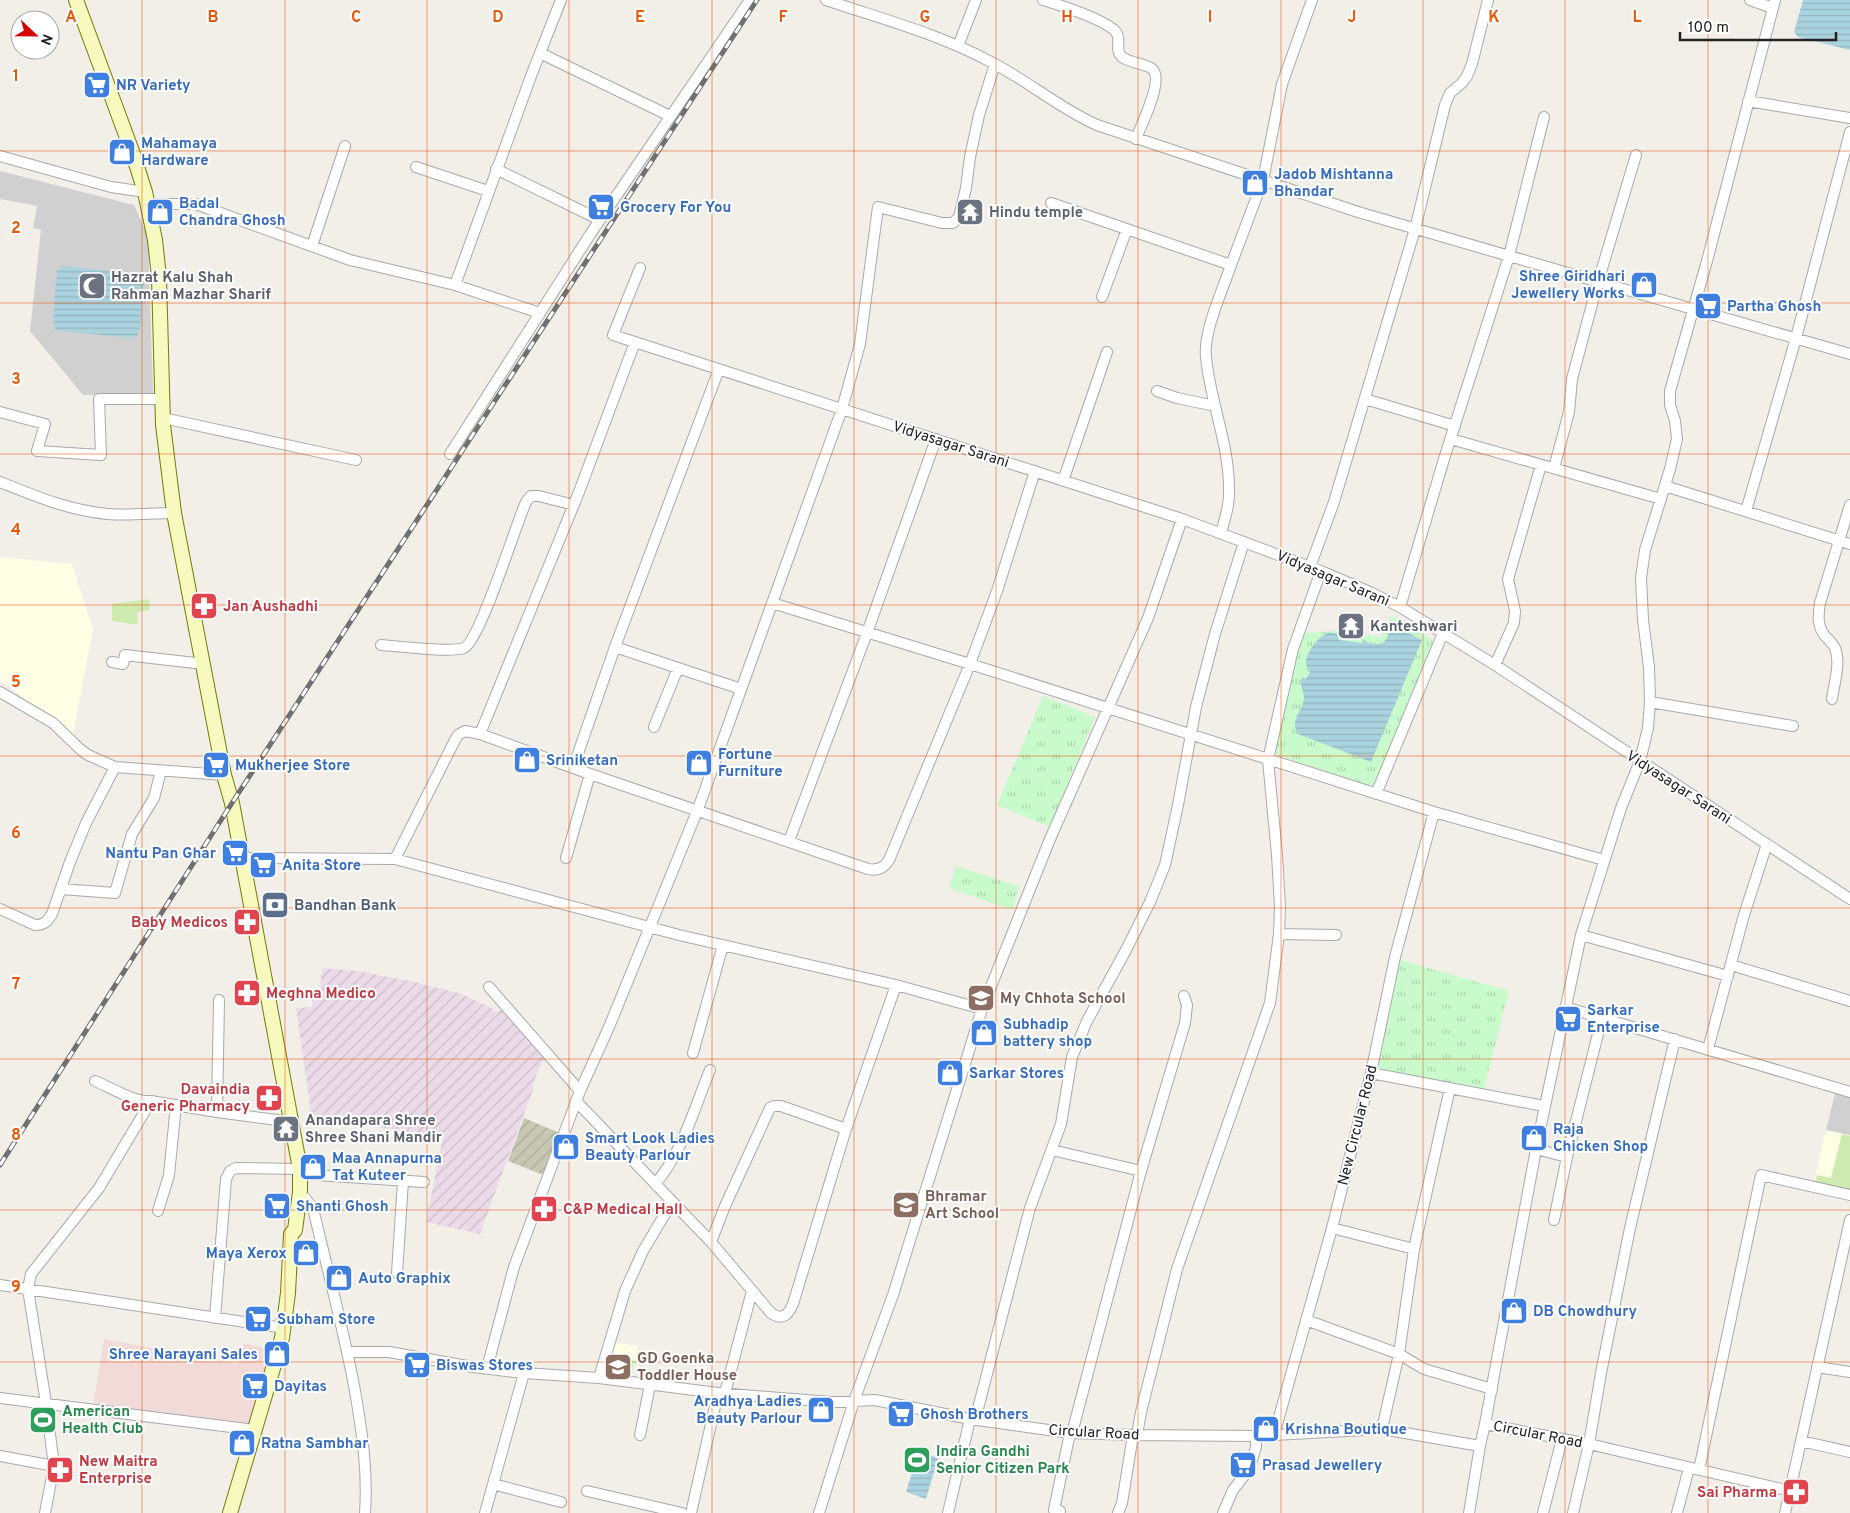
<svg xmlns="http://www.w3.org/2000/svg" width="1850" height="1513" font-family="Overpass,sans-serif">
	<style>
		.commercial { fill: #f2dad9 }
		.industrial { fill: url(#industrial-furrows) }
		.education { fill: #ffffe5 }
		.religious { fill: #d0d0d0 }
		.construction { fill: url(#construction-furrows) }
		.grass { fill: #cdebb0 }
		.park { fill: url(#park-tufts) }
		.water { fill: url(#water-rules) }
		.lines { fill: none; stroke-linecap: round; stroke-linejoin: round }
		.street-casing { stroke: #a9a9a9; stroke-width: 12 }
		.secondary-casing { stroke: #707d05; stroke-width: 16 }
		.street { stroke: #fff; stroke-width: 10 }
		.secondary { stroke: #f7fabf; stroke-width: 14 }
		.rail-casing { stroke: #707070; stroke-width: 5 }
		.rail { stroke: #fff; stroke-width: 3; stroke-dasharray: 9; stroke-linecap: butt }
		.grid { fill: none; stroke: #e8590c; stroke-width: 1; stroke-opacity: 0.55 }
		.labels { text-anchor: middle; stroke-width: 4; stroke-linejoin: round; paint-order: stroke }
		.shop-label { font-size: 15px; font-weight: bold; fill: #366cbe; stroke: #fff; text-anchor: start }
		.worship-label { font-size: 15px; font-weight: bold; fill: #5b616d; stroke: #fff; text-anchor: start }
		.street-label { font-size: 15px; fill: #222; stroke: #fff }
		.health-label { font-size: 15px; font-weight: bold; fill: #be3a42; stroke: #fff; text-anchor: start }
		.service-label { font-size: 15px; font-weight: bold; fill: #4e5e75; stroke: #fff; text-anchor: start }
		.education-label { font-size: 15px; font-weight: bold; fill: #785e54; stroke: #fff; text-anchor: start }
		.leisure-label { font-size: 15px; font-weight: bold; fill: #27864d; stroke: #fff; text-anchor: start }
		.grid-label { font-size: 16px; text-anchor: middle; font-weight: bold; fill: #e8590c; stroke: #fff; stroke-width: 4; stroke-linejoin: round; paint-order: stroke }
	</style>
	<defs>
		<pattern id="industrial-furrows" width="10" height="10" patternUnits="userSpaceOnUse" patternTransform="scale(1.25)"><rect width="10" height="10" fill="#ebdbe8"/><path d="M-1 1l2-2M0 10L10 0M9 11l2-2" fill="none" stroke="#c9bcc7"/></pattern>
		<pattern id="construction-furrows" width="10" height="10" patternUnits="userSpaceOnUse" patternTransform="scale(1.25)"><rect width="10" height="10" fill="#c7c7b4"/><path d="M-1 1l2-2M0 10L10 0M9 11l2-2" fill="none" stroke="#abab9a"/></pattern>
		<pattern id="park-tufts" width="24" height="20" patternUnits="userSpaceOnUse" patternTransform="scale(1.25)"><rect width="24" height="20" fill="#c8facc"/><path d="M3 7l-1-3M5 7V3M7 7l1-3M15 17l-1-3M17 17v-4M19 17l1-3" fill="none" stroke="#acd6af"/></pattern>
		<pattern id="water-rules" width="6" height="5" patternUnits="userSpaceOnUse" patternTransform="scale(1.25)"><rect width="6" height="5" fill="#aad3df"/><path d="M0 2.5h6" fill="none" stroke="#92b5bf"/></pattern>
	</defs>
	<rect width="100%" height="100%" fill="#f2efe9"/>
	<!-- commercial -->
	<path class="commercial" d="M104,1339L238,1364L244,1343L269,1350L250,1426L93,1405Z"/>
	<!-- industrial -->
	<path class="industrial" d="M322,968L357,971L415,982L461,994L490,1007L496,1012L502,1009L546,1058L544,1062L542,1061L532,1086L534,1087L480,1234L426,1222L443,1137L362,1125L313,1126L296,1008L312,1007L313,990H320Z"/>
	<!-- education -->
	<path class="education" d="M0,557L72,564L93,629L73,735L60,721L24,699V697L0,681Z
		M1826,1130L1850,1136V1190L1814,1182Z
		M610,1342L638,1346L631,1379L601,1375Z"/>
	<!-- religious -->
	<path class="religious" d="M0,171L134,205L148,236L153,393L83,395L30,331L41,230L33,228L37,206L0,199Z
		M1836,1089L1850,1093V1135L1826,1130Z"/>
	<!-- construction -->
	<path class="construction" d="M524,1118L562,1134L546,1176L508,1161Z"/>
	<!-- grass -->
	<path class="grass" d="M149,599L150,610L137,612L138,624H133L112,621V604Z
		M1842,1134L1850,1136V1190L1815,1182L1817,1175L1831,1178Z"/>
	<!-- park -->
	<path class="park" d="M1391,616L1433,640L1374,787L1277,755L1275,741L1303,633L1336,631L1381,637Z
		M1043,696L1095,717L1050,827L997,805Z
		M956,866L1020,887L1012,910L949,888Z
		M1400,960L1509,991L1484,1089L1378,1071Z
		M606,1355L635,1360L631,1379L601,1375Z"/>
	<!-- water -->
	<path class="water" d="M1803,0H1850V50L1798,37L1794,32Z
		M63,266L141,275L144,281L140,329L138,335L132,338L61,331L55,329L53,320L57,270Z
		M1395,626L1422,640L1371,762L1298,734C1289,719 1303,711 1304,698C1304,692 1301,686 1300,681L1302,678L1306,679L1310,672C1308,668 1305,665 1306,661C1308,649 1324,627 1337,634L1339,640L1362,643L1364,640C1368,643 1371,644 1376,644C1389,645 1386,632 1395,626Z
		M919,1451L938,1458L926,1499L906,1492Z"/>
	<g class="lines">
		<!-- street casing -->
		<g class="street-casing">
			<path id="street" d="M826,0C882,19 939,34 991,62C1028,81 1059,108 1097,125L1358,212L1585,278L1850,354
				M1043,0C1060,5 1106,20 1116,32C1122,40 1114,50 1122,57C1130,63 1142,63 1151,68C1166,77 1141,125 1136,139
				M1750,0L1773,8
				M958,46L976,0
				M540,53L670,116
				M1748,101L1850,118
				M0,156L111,187L145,192
				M416,167L488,191
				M496,169L600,220
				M1051,203L1231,265L1263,180L1282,84L1312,0
				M148,205L157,204H196L350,260L455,285L540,313
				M312,246L345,146
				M640,268L613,335L1182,519L1321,571L1370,592L1400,607L1495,665L1850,899
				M455,285L531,76L561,0
				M1102,297L1127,229
				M1157,391L1177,398L1215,406
				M1365,399L1455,426
				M0,412L45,424L37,451L101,455L99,399H162
				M163,418L356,460
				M1451,439L1661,499
				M450,454L591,233L750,0
				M1554,468L1569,412L1572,379L1598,282L1636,155
				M1063,481L1107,352
				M0,482C35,496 70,511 108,514C129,516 152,513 174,513
				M1665,486L1850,544
				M1746,511L1796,338L1850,132
				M1221,533C1225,518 1230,504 1229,488C1229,444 1210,401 1206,357C1203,332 1223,289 1231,265
				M1310,567L1334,502L1415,229L1445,105L1450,93L1462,83L1467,76L1472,64L1488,0
				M772,603L970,664L1434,812L1604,860
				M1400,607L1444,459L1509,256L1544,117
				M381,645C397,646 451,653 464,648C480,641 516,524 526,502L531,496H539L574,505
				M615,647L741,689
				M112,662L123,664L125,655L204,664
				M1495,665L1514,623L1515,611L1508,579L1541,465
				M0,692L53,723L81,750L88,755L115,767L224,775
				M1832,699C1834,684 1841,663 1835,648C1833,644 1829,640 1825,636C1817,626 1818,615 1820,603L1850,505
				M1650,702L1793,726
				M654,727L678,668
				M480,734L579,492L635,342
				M573,768L615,647L719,369
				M1376,794L1443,633
				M789,841L867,633L936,439
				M241,858L395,859L679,935L896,985L982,1009
				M566,858L590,774
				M395,859L455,740L458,735L465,731L480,734L590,774L868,869C877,871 884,868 889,860L970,664L997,591L1035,471
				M61,889L115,893L132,834L154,798L161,771
				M0,909L35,925C44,925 47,922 52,914L70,862L86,823L115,767
				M1279,934L1336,935
				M1581,935L1728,976
				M1731,965L1850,1001
				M489,987L580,1091
				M1565,1007L1850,1092
				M1708,1049L1744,915L1767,844
				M693,1053L723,945
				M1371,1073L1544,1106
				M95,1081C110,1087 135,1103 151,1101
				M1450,1088L1414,1249L1399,1354L1424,1369L1492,1389
				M576,1101L711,1242L771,1313C783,1321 788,1315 793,1304L846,1129L896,985
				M217,1112L219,1000
				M1536,1149L1567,1157
				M1052,1150L1141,1171
				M301,1174L424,1182
				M655,1184C682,1154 695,1106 710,1070
				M300,1192L313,1208C327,1269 344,1330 355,1391C362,1432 368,1471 365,1513
				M158,1211L169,1175L176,1105
				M1554,1220L1567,1157L1602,1018
				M1332,1228L1414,1249
				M711,1242L725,1206L770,1108L774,1106H781L846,1129
				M397,1273L403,1181
				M0,1285L284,1328
				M215,1318L226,1179L230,1171L236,1168L300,1169
				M1306,1320L1399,1354L1382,1429
				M348,1352H389L473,1367L524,1373L599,1378L718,1393L831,1402L875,1400L970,1419L1070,1433L1133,1435L1256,1436L1382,1429L1480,1446L1485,1424L1589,1444L1790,1491
				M1817,1367L1850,1372
				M487,1368L514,1267L580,1091L609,1027L698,809L842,409L860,344L878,207L942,223H953L959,217L966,188L970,157L979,115L995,64
				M599,1378L625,1291L643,1251L672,1202
				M725,1393L752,1291
				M0,1398L255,1430
				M975,1420L1030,1208L1061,1124L1072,1057L1087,1021L1126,950L1150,902L1165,865L1178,805L1196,707L1215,634L1244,542
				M1485,1424L1536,1149L1581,935L1621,808L1640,761L1648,728L1650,702L1649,667L1643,620L1641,578L1645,550L1670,469L1677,439L1675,421L1670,405V391L1707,261L1775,0
				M1072,1433L1141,1171L1185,1023L1187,1005L1184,996
				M640,1435L650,1385
				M1137,1435L1141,1412L1177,1269L1270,1003L1279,934L1280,906L1277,855L1268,760L1293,649L1321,571
				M1274,1435L1332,1228L1371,1073L1395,957L1434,812
				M1801,1441L1850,1452
				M0,1456L54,1466
				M1699,1470L1761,1175L1850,1195
				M493,1484L561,1502
				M587,1491L682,1513
				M1060,1511L1054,1510L1070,1433
				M45,1513L54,1466L46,1403L28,1289L31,1274L99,1188L151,1101L217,1112L292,1122
				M485,1513L524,1373
				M691,1513L718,1393
				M819,1513L854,1401L893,1295L982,1009L1050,839L1148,618L1182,519
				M948,1513L970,1419
				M1118,1513L1122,1503L1133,1435
				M1223,1513L1233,1490L1246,1473L1252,1460L1256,1447V1436
				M1469,1513L1480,1446
				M1543,1513L1562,1439
				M1573,1513L1589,1444L1601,1373L1630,1228L1675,1039
				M1677,1513L1689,1468
				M1785,1513L1850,1220"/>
		</g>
		<!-- secondary casing -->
		<g class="secondary-casing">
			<path id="secondary" d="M76,0L133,154L145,192L155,240L159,277L163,425L174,513L224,775L232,803L300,1169V1192L295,1230L291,1234L288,1293L282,1338L230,1513"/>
		</g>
		<!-- street -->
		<use href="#street" class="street"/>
		<!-- secondary -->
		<use href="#secondary" class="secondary"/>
		<!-- rail casing -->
		<g class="rail-casing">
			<path id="rail" d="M0,1165L232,803L757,0"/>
		</g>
		<!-- rail -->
		<use href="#rail" class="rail"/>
	</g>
	<!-- grid -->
	<path class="grid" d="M142,0V1513M285,0V1513M427,0V1513M569,0V1513M712,0V1513M854,0V1513M996,0V1513M1138,0V1513M1281,0V1513M1423,0V1513M1565,0V1513M1708,0V1513M0,151H1850M0,303H1850M0,454H1850M0,605H1850M0,756H1850M0,908H1850M0,1059H1850M0,1210H1850M0,1362H1850"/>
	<!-- icons -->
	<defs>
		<g id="supermarket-square" transform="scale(1.4375)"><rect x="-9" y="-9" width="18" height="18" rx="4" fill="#3f7fe0" stroke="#fff"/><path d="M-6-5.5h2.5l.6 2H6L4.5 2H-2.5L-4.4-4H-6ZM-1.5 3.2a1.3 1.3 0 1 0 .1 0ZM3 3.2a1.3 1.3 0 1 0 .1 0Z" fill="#fff"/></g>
		<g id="shop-square" transform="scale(1.4375)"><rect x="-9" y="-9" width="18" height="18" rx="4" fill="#3f7fe0" stroke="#fff"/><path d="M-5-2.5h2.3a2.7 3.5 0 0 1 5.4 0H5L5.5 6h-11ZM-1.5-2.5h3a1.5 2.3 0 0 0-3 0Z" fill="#fff"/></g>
		<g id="temple-square" transform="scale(1.4375)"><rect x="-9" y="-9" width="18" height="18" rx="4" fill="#6b7280" stroke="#fff"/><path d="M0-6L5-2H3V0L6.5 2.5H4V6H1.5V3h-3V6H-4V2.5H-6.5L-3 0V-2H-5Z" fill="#fff"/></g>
		<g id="mosque-square" transform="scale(1.4375)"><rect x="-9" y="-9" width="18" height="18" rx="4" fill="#6b7280" stroke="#fff"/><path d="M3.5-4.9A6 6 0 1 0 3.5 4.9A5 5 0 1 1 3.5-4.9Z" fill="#fff"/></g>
		<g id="pharmacy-square" transform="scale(1.4375)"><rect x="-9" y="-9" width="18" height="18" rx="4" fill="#e0444e" stroke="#fff"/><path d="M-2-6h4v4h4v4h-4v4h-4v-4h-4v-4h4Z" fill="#fff"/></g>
		<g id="bank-square" transform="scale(1.4375)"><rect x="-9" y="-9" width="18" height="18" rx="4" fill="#5c6f8a" stroke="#fff"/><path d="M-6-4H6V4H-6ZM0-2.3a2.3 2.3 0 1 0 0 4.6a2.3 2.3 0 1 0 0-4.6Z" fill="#fff"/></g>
		<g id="school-square" transform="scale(1.4375)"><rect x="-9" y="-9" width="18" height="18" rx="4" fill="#8d6e63" stroke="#fff"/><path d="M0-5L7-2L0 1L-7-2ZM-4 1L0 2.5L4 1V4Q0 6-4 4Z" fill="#fff"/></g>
		<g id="stadium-square" transform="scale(1.4375)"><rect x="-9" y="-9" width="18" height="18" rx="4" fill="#2e9e5b" stroke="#fff"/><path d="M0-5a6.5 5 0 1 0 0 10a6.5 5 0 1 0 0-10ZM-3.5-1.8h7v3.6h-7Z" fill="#fff"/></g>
	</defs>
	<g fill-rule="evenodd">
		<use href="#supermarket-square" x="97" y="85"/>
		<use href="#shop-square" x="122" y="152"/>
		<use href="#shop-square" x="1255" y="183"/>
		<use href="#supermarket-square" x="601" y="207"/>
		<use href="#shop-square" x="160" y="212"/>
		<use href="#temple-square" x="970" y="212"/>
		<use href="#shop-square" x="1644" y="285"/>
		<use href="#mosque-square" x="92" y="286"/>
		<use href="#supermarket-square" x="1708" y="306"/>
		<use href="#pharmacy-square" x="204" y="606"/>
		<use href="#temple-square" x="1351" y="626"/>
		<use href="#shop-square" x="527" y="760"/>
		<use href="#shop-square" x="699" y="763"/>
		<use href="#supermarket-square" x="216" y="765"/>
		<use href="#supermarket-square" x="235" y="853"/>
		<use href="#supermarket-square" x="263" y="865"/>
		<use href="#bank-square" x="275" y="905"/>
		<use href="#pharmacy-square" x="247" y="922"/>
		<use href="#pharmacy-square" x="247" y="993"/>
		<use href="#school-square" x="981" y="998"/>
		<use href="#supermarket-square" x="1568" y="1019"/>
		<use href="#shop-square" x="984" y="1033"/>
		<use href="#shop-square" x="950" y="1073"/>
		<use href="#pharmacy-square" x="269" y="1098"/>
		<use href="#temple-square" x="286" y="1129"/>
		<use href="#shop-square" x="1534" y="1138"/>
		<use href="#shop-square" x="566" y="1147"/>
		<use href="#shop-square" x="313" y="1167"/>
		<use href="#school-square" x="906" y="1205"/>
		<use href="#supermarket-square" x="277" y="1206"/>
		<use href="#pharmacy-square" x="544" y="1209"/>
		<use href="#shop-square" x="306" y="1253"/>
		<use href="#shop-square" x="339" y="1278"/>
		<use href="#shop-square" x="1514" y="1311"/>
		<use href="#supermarket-square" x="258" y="1319"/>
		<use href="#shop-square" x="277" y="1354"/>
		<use href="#supermarket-square" x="417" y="1365"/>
		<use href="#school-square" x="618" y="1367"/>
		<use href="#supermarket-square" x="255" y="1386"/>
		<use href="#shop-square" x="821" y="1410"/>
		<use href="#supermarket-square" x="901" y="1414"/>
		<use href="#stadium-square" x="43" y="1420"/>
		<use href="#shop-square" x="1266" y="1429"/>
		<use href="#shop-square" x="242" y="1443"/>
		<use href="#stadium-square" x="917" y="1460"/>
		<use href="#supermarket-square" x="1243" y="1465"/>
		<use href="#pharmacy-square" x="60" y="1470"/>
		<use href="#pharmacy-square" x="1796" y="1492"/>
	</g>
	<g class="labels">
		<!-- shop labels -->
		<g class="shop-label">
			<text x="116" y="90">NR Variety</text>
			<text x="141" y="148">Mahamaya<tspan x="141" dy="17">Hardware</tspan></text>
			<text x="1274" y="179">Jadob Mishtanna<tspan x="1274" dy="17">Bhandar</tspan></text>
			<text x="179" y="208">Badal<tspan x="179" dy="17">Chandra Ghosh</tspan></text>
			<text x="620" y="212">Grocery For You</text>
			<text x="1625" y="281" text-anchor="end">Shree Giridhari<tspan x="1625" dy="17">Jewellery Works</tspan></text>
			<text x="1727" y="311">Partha Ghosh</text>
			<text x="718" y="759">Fortune<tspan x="718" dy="17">Furniture</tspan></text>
			<text x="546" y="765">Sriniketan</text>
			<text x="235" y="770">Mukherjee Store</text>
			<text x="216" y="858" text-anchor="end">Nantu Pan Ghar</text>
			<text x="282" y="870">Anita Store</text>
			<text x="1587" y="1015">Sarkar<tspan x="1587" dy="17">Enterprise</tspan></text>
			<text x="1003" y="1029">Subhadip<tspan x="1003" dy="17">battery shop</tspan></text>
			<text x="969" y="1078">Sarkar Stores</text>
			<text x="1553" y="1134">Raja<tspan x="1553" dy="17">Chicken Shop</tspan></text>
			<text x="585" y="1143">Smart Look Ladies<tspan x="585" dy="17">Beauty Parlour</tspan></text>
			<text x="332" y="1163">Maa Annapurna<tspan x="332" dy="17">Tat Kuteer</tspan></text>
			<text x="296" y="1211">Shanti Ghosh</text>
			<text x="287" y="1258" text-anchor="end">Maya Xerox</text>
			<text x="358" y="1283">Auto Graphix</text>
			<text x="1533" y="1316">DB Chowdhury</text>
			<text x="277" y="1324">Subham Store</text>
			<text x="258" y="1359" text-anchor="end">Shree Narayani Sales</text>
			<text x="436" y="1370">Biswas Stores</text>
			<text x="274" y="1391">Dayitas</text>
			<text x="802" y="1406" text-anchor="end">Aradhya Ladies<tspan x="802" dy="17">Beauty Parlour</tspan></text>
			<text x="920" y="1419">Ghosh Brothers</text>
			<text x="1285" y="1434">Krishna Boutique</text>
			<text x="261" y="1448">Ratna Sambhar</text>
			<text x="1262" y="1470">Prasad Jewellery</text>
		</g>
		<!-- worship labels -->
		<g class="worship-label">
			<text x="989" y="217">Hindu temple</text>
			<text x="111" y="282">Hazrat Kalu Shah<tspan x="111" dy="17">Rahman Mazhar Sharif</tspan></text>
			<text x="1370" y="631">Kanteshwari</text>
			<text x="305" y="1125">Anandapara Shree<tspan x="305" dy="17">Shree Shani Mandir</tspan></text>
		</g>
		<!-- street labels -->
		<g class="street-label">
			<text transform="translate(951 444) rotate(18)" y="5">Vidyasagar Sarani</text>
			<text transform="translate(1333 578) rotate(23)" y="5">Vidyasagar Sarani</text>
			<text transform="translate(1679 787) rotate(33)" y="5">Vidyasagar Sarani</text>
			<text transform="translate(1357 1125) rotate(-76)" y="5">New Circular Road</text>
			<text transform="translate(1094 1432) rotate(3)" y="5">Circular Road</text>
			<text transform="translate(1538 1434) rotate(11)" y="5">Circular Road</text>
		</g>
		<!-- health labels -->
		<g class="health-label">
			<text x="223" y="611">Jan Aushadhi</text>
			<text x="228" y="927" text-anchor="end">Baby Medicos</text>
			<text x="266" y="998">Meghna Medico</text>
			<text x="250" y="1094" text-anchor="end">Davaindia<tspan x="250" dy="17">Generic Pharmacy</tspan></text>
			<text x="563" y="1214">C&amp;P Medical Hall</text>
			<text x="79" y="1466">New Maitra<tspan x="79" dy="17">Enterprise</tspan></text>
			<text x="1777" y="1497" text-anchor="end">Sai Pharma</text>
		</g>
		<!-- service labels -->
		<g class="service-label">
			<text x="294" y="910">Bandhan Bank</text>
		</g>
		<!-- education labels -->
		<g class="education-label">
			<text x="1000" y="1003">My Chhota School</text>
			<text x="925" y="1201">Bhramar<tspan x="925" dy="17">Art School</tspan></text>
			<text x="637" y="1363">GD Goenka<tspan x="637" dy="17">Toddler House</tspan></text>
		</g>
		<!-- leisure labels -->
		<g class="leisure-label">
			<text x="62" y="1416">American<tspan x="62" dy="17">Health Club</tspan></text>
			<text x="936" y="1456">Indira Gandhi<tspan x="936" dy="17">Senior Citizen Park</tspan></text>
		</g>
	</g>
	<g class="grid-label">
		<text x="71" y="22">A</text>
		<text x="213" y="22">B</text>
		<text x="356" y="22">C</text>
		<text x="498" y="22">D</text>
		<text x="640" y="22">E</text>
		<text x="783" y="22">F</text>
		<text x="925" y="22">G</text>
		<text x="1067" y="22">H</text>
		<text x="1210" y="22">I</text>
		<text x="1352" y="22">J</text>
		<text x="1494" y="22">K</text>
		<text x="1637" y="22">L</text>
		<text x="16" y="81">1</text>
		<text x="16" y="233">2</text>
		<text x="16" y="384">3</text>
		<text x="16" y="535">4</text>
		<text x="16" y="687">5</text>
		<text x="16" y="838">6</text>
		<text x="16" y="989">7</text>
		<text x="16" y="1140">8</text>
		<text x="16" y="1292">9</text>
	</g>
	<!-- north arrow -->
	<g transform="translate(35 35) rotate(112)"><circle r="24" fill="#ffffff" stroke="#a7a7a7"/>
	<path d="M0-4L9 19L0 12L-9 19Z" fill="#d40000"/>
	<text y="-8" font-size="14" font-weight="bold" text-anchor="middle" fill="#222222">N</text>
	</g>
	<!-- scale -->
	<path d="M1680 32v8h156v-8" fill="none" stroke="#222222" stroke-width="2.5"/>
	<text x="1688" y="32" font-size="15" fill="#222222" stroke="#ffffff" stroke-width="4" paint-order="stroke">100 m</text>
</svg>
